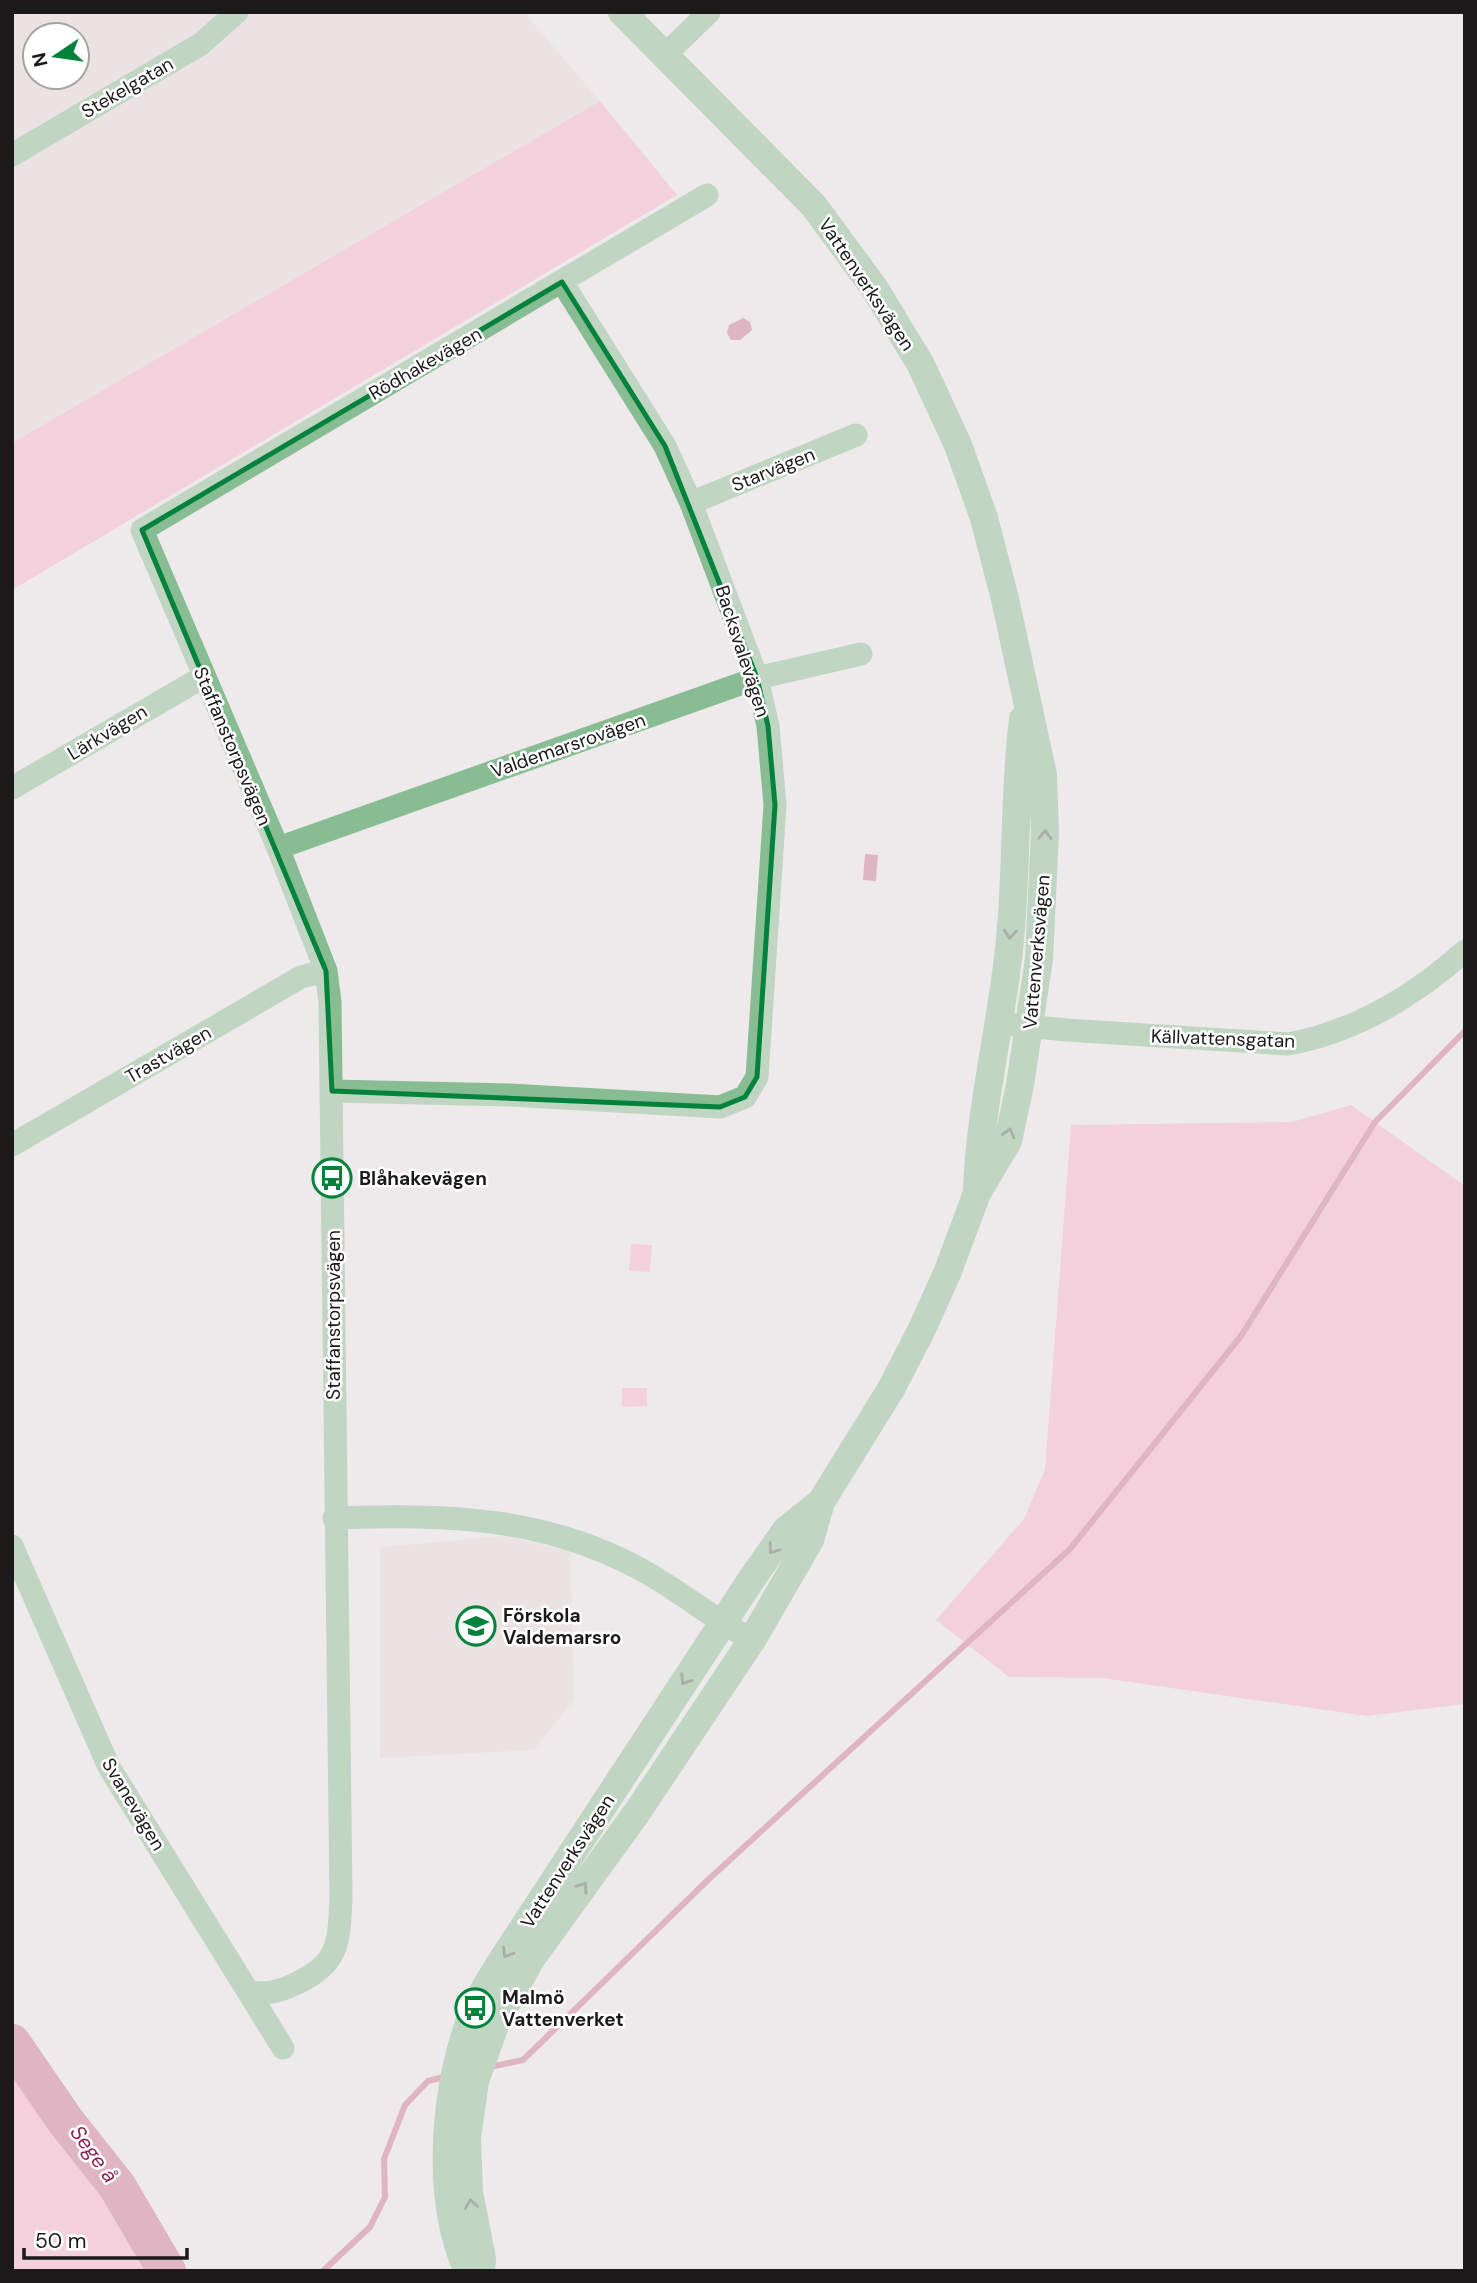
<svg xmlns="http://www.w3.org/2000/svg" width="1477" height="2283" font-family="'DM Sans',sans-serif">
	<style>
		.built { fill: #e7dade; fill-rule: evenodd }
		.green { fill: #f9b4cd }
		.water { fill: #cc7396 }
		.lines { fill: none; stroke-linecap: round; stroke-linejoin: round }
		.stream { stroke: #cc7396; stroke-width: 6 }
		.river { stroke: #cc7396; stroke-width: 38 }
		.minor { stroke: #88bc93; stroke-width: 23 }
		.tertiary { stroke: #88bc93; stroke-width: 28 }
		.oneway { stroke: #526a56 }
		.marked { fill: none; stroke: #03823c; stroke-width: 5; stroke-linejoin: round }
		.labels { text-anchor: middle; stroke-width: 5; stroke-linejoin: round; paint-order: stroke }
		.street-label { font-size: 19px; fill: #1b191a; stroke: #fff }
		.poi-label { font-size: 19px; font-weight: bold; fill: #1b191a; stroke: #fff; text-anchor: start }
		.water-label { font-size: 21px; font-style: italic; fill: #8e2357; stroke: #fff }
	</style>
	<rect width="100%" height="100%" fill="#eee9ea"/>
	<!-- built -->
	<path class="built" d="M12,12H524L600,101L12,443ZM35,35H77V77H35Z
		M506,1536L570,1551L574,1700L534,1750L380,1758V1547Z"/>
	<!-- green -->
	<path class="green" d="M600,101L677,195L12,590V443Z
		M1351,1105L1465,1186V1704L1367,1716L1102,1678L1009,1677L936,1620L1024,1519L1045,1469L1071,1125L1292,1122Z
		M631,1244L652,1245L650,1272L629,1271Z
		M622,1388H647V1406L622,1407Z
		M12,2043L64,2119L117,2186L167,2271H12Z"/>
	<!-- water -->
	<path class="water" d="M743,318L750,322L752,330L740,340H731L727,333L729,325Z
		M865,854L878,855L876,881L863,880Z"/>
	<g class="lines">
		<!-- stream -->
		<path class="stream" d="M490,2067L523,2060L709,1879L1070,1549L1241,1336L1375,1122L1465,1031
			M323,2271L370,2227L385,2197L384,2159L405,2105L428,2081L448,2076"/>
		<!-- river -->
		<path class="river" d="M12,2043L64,2119L117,2186L167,2271"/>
		<!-- minor -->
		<path class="minor" d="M664,56L709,12
			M12,155L201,44L237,12
			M691,503L856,435
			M12,788L203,677
			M278,848L757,678L861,654
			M999,1023L1066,1030L1288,1044C1355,1032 1414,996 1465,951
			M332,1091L510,1095L720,1107L745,1097L757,1077L775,805L768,726L757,678L691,503L665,446L562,282
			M12,1145L301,977L326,971
			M334,1518C449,1514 552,1516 654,1577C687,1597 718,1621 752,1640
			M12,1546L109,1767L283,2048
			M249,1992C269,1994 279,1992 297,1983C340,1963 339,1941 341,1897L330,1002L326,971L278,848L142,530L707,195"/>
		<!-- tertiary -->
		<path class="tertiary" d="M977,1189C980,1112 999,1035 1008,958C1018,878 1013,798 1023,719
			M468,2271C434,2198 444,2081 475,2008C484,1987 498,1967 510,1948L753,1577L786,1530L821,1502
			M481,2271L482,2259L469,2192L467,2138L475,2081L496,2022L531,1959L638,1811L752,1640L810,1540L821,1502L891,1389L922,1329L948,1271L977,1193L1008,1141L1020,1085L1039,959L1045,833L1043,775L1005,599L984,518L958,445L921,365L875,289L814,206L622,12"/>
	</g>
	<!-- one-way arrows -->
	<defs><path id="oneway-chevron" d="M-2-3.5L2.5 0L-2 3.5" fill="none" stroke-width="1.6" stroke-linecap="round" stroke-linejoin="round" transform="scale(1.75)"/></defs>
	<g class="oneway">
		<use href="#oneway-chevron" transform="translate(1045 835) rotate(-89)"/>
		<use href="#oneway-chevron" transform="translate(1010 934) rotate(95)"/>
		<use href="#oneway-chevron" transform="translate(1009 1133) rotate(-74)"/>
		<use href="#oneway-chevron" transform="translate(773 1549) rotate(126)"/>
		<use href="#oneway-chevron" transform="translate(685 1680) rotate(123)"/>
		<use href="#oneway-chevron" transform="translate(583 1887) rotate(-54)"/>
		<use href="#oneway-chevron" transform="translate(507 1953) rotate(121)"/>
		<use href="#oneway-chevron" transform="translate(471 2204) rotate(-99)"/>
	</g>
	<!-- marked area -->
	<path d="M0 0H1477V2283H0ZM562,282L665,446L757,678L768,726L775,805L757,1077L745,1097L720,1107L332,1091L326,971L142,530Z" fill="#eee9ea" fill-opacity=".55" fill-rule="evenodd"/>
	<path class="marked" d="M562,282L665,446L757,678L768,726L775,805L757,1077L745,1097L720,1107L332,1091L326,971L142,530Z"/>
	<!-- icons -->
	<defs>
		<g id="bus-ring" transform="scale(2.0125)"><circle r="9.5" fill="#fff" stroke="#03823c" stroke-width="1.5"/><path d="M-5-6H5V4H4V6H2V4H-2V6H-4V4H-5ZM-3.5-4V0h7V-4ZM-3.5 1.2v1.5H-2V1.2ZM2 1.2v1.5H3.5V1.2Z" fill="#03823c"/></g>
		<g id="school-ring" transform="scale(2.0125)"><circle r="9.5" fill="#fff" stroke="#03823c" stroke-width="1.5"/><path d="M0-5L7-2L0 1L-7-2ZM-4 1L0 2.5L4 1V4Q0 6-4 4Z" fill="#03823c"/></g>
	</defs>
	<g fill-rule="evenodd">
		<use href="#bus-ring" x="332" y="1178"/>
		<use href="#school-ring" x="476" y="1626"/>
		<use href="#bus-ring" x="475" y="2008"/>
	</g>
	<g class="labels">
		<!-- street labels -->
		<g class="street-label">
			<text transform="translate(127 87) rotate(-30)" y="7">Stekelgatan</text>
			<text transform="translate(867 284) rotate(56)" y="7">Vattenverksvägen</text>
			<text transform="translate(425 363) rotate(-30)" y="7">Rödhakevägen</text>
			<text transform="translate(773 469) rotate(-22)" y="7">Starvägen</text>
			<text transform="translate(743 651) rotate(72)" y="7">Backsvalevägen</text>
			<text transform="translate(107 732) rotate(-31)" y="7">Lärkvägen</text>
			<text transform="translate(568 745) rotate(-19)" y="7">Valdemarsrovägen</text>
			<text transform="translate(233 746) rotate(67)" y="7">Staffanstorpsvägen</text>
			<text transform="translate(1036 952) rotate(-85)" y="7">Vattenverksvägen</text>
			<text transform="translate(1223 1038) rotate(2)" y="7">Källvattensgatan</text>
			<text transform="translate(168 1054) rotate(-30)" y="7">Trastvägen</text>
			<text transform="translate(333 1315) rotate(-90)" y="7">Staffanstorpsvägen</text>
			<text transform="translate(134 1804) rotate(59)" y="7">Svanevägen</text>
			<text transform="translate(567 1861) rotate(-57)" y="7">Vattenverksvägen</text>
		</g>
		<!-- poi labels -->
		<g class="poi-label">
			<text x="359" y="1185">Blåhakevägen</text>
			<text x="503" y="1622">Förskola<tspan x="503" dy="22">Valdemarsro</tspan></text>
			<text x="502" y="2004">Malmö<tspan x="502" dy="22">Vattenverket</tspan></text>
		</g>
		<!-- water labels -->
		<g class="water-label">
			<text transform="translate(94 2154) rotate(54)" y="7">Sege å</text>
		</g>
	</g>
	<!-- border -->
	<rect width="1477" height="2283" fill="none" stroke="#1b191a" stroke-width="28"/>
	<!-- north arrow -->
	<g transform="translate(56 56) rotate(257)"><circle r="33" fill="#ffffff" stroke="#a4a3a3" stroke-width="2"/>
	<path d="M0-5L12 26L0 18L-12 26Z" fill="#03823c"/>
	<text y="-10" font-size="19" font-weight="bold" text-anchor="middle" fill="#1b191a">N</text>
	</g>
	<!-- scale -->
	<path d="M24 2248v10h163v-10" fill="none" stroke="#1b191a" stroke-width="3.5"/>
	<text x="35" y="2248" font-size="21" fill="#1b191a" stroke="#ffffff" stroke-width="5" paint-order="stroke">50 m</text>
</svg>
